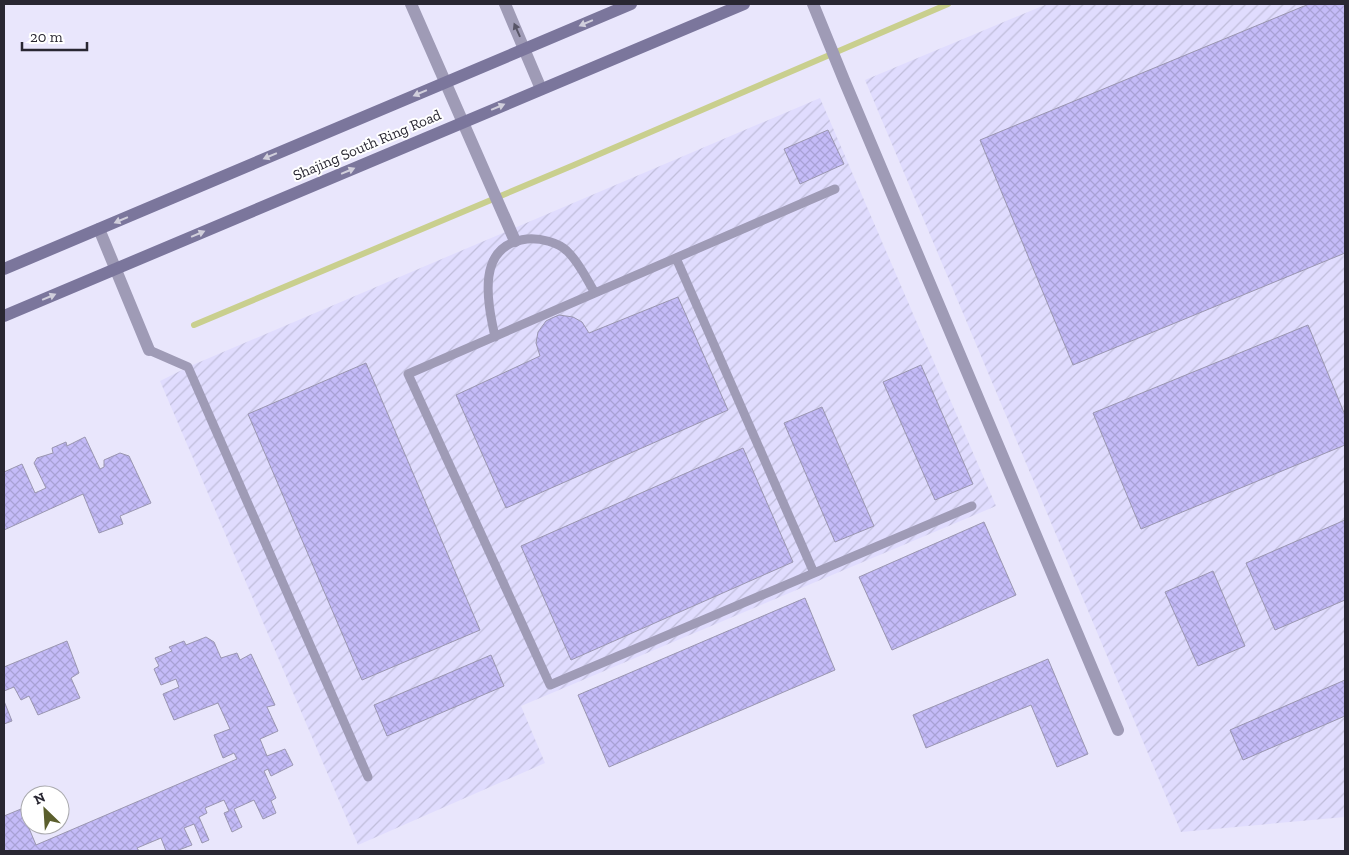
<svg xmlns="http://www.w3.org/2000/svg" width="1349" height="855" font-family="'Zilla Slab',serif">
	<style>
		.industrial { fill: url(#industrial-furrows) }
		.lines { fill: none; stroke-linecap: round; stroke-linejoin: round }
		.stream { stroke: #c9cf8e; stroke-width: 6 }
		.building { fill: url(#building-cross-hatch); stroke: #9a96b0 }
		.service { stroke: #9f9bb6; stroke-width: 9 }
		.minor { stroke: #9f9bb6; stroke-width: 12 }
		.secondary { stroke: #7b769c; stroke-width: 12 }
		.oneway { fill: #d1cfdc }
		.oneway2 { fill: #585567 }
		.labels { text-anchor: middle; stroke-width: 4; stroke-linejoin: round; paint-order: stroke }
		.street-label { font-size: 15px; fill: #292732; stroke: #fff }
	</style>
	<defs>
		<pattern id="industrial-furrows" width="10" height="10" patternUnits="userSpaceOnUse" patternTransform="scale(1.25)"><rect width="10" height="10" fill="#e0dcfe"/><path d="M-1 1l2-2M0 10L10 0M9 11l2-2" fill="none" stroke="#c0bdda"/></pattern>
		<pattern id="building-cross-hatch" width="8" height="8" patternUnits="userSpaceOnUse" patternTransform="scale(1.25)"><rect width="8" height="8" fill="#c4bbf8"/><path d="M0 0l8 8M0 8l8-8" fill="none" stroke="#a8a1d5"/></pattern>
	</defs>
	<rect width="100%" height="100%" fill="#e9e6fc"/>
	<!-- industrial -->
	<path class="industrial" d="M1047,4H1345V817L1181,832L865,80Z
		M820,98L996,506L521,706L545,763L358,845L160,381L188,367Z"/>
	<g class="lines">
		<!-- stream -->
		<path class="stream" d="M194,325L574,165L948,4"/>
	</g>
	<!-- building -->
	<path class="building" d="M1309,4H1345V253L1073,365L980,140Z
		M828,130L844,164L800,184L784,149Z
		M678,297L728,410L506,508L456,395L540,356L536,343L538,332L546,321L552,318L559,315L573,317L582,322L589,333Z
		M1308,325L1345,415V445L1141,529L1093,413Z
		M366,363L480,630L362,680L248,414Z
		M921,365L973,484L935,500L883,382Z
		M822,407L874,526L835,542L784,423Z
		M85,437L100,469L104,467V460L120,453L129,456L151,503L120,516L123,524L99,533L83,494L4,530V472L22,464L35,493L46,488L34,463L37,458L53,453L52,448L66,442L67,446Z
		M743,448L793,562L571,660L521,546Z
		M1345,520V600L1275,630L1246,563Z
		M984,522L1016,595L892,650L859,577Z
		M1213,571L1245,646L1198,666L1165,592Z
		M805,598L835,670L609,767L578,695Z
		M206,637L214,642L221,658L237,653L240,660L251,654L275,705L267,707L278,731L260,739L267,756L285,749L293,765L271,776L268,769L264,771L276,798L271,801L276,813L263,819L254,800L234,809L242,827L232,832L224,813L229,811L224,800L205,808L207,813L199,817L209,840L202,843L194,824L184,828L192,845L176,851H166L161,838L137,848L139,851H4V816L21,809L36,845L237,759L234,753L223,758L214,735L230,729L218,703L174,720L163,694L179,687L176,679L161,685L154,669L159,666L155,658L172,651L169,647L184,641L186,645Z
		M67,641L79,673L71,678L80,698L38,715L29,696L21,700L14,687L4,691V667Z
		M491,655L504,686L387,736L374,705Z
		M1048,659L1088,754L1057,767L1031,705L926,748L913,715Z
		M1345,680V716L1243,760L1230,730Z
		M4,701L12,721L4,724Z"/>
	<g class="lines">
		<!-- service -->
		<path class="service" d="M835,189L408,374L550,685L972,506
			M676,258L814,573
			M495,337C487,300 476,245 527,239C540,238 558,242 567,251C579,262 587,280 595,293
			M149,350L188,367L368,777"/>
		<!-- minor -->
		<path class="minor" d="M411,4L515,241
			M505,4L541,89
			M813,4L844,80L1118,730
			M99,229L149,350"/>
		<!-- secondary -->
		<path class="secondary" d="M4,269L631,4
			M4,316L744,4"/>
	</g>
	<!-- one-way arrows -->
	<defs><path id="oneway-solid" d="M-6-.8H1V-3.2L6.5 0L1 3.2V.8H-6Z" transform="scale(1.25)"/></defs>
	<g class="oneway">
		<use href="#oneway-solid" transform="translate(586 23) rotate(157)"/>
		<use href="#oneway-solid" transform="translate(420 93) rotate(157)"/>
		<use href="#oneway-solid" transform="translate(498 107) rotate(-23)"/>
		<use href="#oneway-solid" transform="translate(270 156) rotate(157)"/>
		<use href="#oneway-solid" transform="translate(348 171) rotate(-23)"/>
		<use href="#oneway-solid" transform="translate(121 220) rotate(157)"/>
		<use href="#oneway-solid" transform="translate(198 234) rotate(-23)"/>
		<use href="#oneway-solid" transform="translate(49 297) rotate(-23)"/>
	</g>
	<use class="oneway2" href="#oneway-solid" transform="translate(517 30) rotate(-114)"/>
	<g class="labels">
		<!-- street labels -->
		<g class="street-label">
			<text transform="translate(367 145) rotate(-23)" y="5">Shajing South Ring Road</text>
		</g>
	</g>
	<!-- border -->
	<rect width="1349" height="855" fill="none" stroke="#292732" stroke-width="10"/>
	<!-- north arrow -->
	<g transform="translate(45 810) rotate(335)"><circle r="24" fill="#ffffff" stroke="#a9a9ad"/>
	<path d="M0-4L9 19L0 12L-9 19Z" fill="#5b5f2d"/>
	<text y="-8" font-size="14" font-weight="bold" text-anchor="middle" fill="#292732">N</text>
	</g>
	<!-- scale -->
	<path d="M22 42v8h65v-8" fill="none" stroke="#292732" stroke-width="2.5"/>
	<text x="30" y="42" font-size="15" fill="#292732" stroke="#ffffff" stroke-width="4" paint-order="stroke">20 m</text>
</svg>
